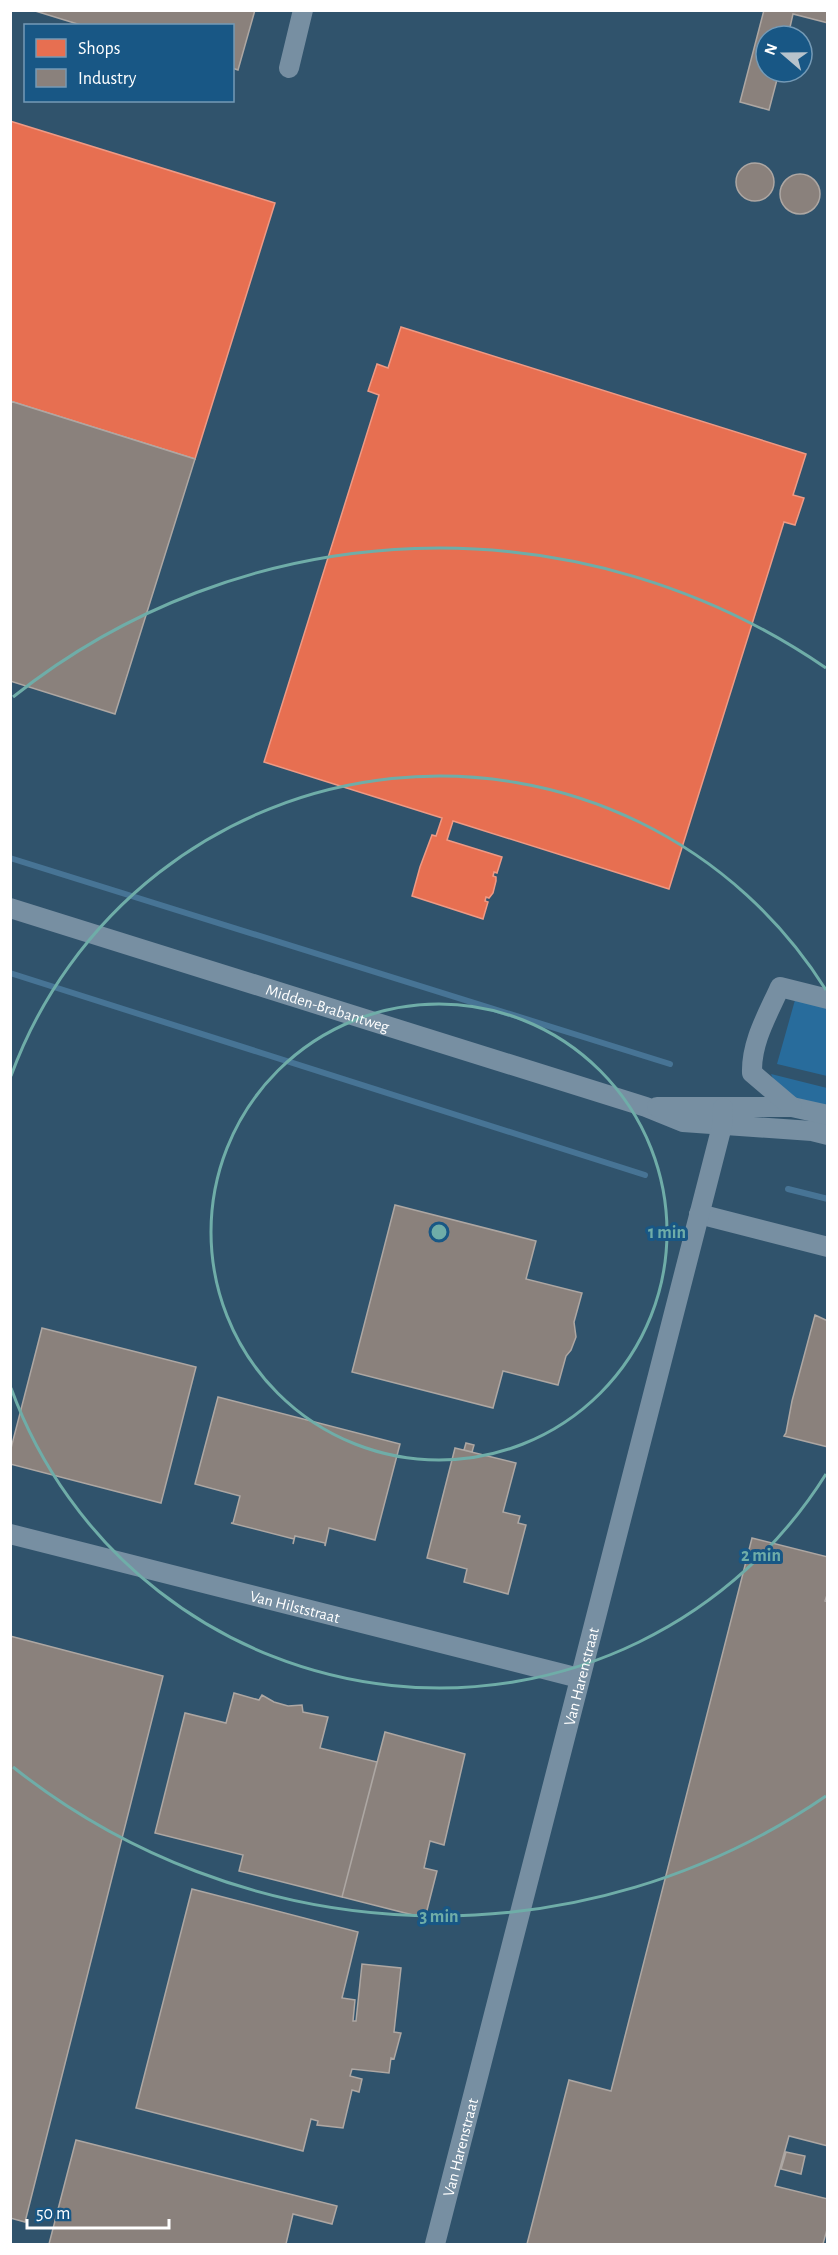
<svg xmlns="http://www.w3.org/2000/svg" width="838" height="2255" font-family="'Alegreya Sans',sans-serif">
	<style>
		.green { fill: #286c9c }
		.shops { fill: #e76f51; stroke: #ee9a85; stroke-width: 1.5 }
		.industry { fill: #8a817c; stroke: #ada7a3; stroke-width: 1.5 }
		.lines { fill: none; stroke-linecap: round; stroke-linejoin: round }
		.stream { stroke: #477495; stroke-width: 6 }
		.minor { stroke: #778fa2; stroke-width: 20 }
		.ring { fill: none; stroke: #6fada8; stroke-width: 3 }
		.labels { text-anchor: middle; stroke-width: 6; stroke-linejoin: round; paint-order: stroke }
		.street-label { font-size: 16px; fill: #fff; stroke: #185785 }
		.centre { fill: #6fada8; stroke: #185785; stroke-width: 3 }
		.ring-label { font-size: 18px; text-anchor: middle; font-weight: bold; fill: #6fada8; stroke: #185785; stroke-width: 6; stroke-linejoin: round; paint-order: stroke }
	</style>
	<rect width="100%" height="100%" fill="#30536c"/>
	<!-- green -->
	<path class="green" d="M795,1000L827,1008V1076L777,1064Z
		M771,1074L827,1088V1106L780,1094Z"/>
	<!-- shops -->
	<path class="shops" d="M10,121L275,203L195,459L10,401Z
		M401,327L806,454L793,495L804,498L795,525L784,522L669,889L453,821L447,840L502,857L497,873L494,872L493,876L496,877V881L493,893L489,898L486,897L485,901L488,902L483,919L412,896L420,867L432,835L436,836L442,818L264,762L379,395L368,391L377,364L388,368Z"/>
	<!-- industry -->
	<path class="industry" d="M32,10H255L238,70L232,68V26H84Z
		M764,10H828V23L793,14L788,36H766V72H779L769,110L740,102Z
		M736 182a19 19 0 1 1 38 0a19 19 0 1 1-38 0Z
		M780 194a20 20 0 1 1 40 0a20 20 0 1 1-40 0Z
		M10,401L195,459L115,714L10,681Z
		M395,1205L536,1241L526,1279L582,1293L574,1322L576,1337L571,1350L566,1356L558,1385L503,1371L493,1408L352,1372Z
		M815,1315L828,1321V1447L784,1436L786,1433L792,1401Z
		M42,1328L196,1367L161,1503L10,1464V1452Z
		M218,1397L400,1444L375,1540L329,1528L325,1546V1543L295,1536L293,1544L294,1539L231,1523H233L240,1496L195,1484Z
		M466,1443L474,1445L472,1452L464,1450Z
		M455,1448L516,1463L503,1512L520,1516L518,1523L526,1525L508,1594L464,1582L467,1569L427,1558Z
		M752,1538L828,1557V1592L825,1601L828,1602V2146L789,2136L775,2186L828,2199V2226L823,2244H527L569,2080L611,2091Z
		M10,1636L163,1676L25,2222L10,2218Z
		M234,1693L259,1700L262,1695L274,1702L288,1706L302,1705L303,1712L328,1717L320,1748L377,1762L342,1897L239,1871L243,1855L155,1833L185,1713L226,1723Z
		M385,1732L465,1754L444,1845L430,1841L424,1868L437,1871L425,1918L342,1897Z
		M192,1889L358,1932L342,1998L355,2000L353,2021H356L362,1964L401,1968L394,2032L401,2033L394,2059L391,2058L389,2073L352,2069L350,2076L362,2079L359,2092L352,2090L343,2128L317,2125L318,2121L311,2119L303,2151L136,2108Z
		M76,2140L337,2206L332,2224L293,2214L286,2244H49Z
		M786,2152L805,2156L801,2174L781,2169Z"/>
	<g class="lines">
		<!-- stream -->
		<path class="stream" d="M10,858L670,1064
			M10,973L645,1175
			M788,1189L828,1199"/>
		<!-- minor -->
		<g class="minor">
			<path d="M289,68L303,10"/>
			<path id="s1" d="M10,908L646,1107L683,1122L812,1131L828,1135"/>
			<path d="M657,1107H792L828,1115"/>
			<path d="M792,1107L752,1073C751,1042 768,1014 780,987L828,999"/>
			<path d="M699,1214L828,1247"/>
			<path id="s2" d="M10,1534L579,1678"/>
			<path id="s3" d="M435,2244L722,1126L723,1108"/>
		</g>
	</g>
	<!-- distance rings -->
	<g class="ring">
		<circle cx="439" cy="1232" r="228"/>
		<path d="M826 1474A456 456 0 0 1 11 1388M11 1076A456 456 0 0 1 826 990"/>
		<path d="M826 1796A684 684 0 0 1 13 1767M13 697A684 684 0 0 1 826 668"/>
	</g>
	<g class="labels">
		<!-- street labels -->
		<g class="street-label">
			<text dy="6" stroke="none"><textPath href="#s1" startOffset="333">Midden-Brabantweg</textPath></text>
			<text dy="6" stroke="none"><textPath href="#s2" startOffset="294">Van Hilststraat</textPath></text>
			<text dy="6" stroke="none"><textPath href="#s3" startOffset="586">Van Harenstraat</textPath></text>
			<text dy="6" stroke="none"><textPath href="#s3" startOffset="100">Van Harenstraat</textPath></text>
		</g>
	</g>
	<circle cx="439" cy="1232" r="9" class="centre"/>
	<g class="ring-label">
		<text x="667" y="1238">1 min</text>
		<text x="761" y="1561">2 min</text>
		<text x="439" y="1922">3 min</text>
	</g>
	<!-- border -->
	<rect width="838" height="2255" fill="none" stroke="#ffffff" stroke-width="24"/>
	<!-- legend -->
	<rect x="24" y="24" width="210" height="78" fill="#185785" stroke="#749ab6" stroke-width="1.5"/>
	<rect x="36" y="39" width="30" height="18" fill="#e76f51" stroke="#749ab6" stroke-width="1.5"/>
	<text x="78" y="54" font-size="18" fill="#ffffff">Shops</text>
	<rect x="36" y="69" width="30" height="18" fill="#8a817c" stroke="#749ab6" stroke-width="1.5"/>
	<text x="78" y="84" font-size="18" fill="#ffffff">Industry</text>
	<!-- north arrow -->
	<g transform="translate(784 54) rotate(290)"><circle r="28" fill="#185785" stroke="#749ab6" stroke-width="1.5"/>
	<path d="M0-4.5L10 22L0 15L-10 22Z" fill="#b7c3cc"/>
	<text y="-9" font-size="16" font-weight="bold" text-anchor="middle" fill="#ffffff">N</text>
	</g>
	<!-- scale -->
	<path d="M27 2219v9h142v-9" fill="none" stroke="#ffffff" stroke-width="3"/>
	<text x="36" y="2219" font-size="18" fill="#ffffff" stroke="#185785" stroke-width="4.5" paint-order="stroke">50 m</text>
</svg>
